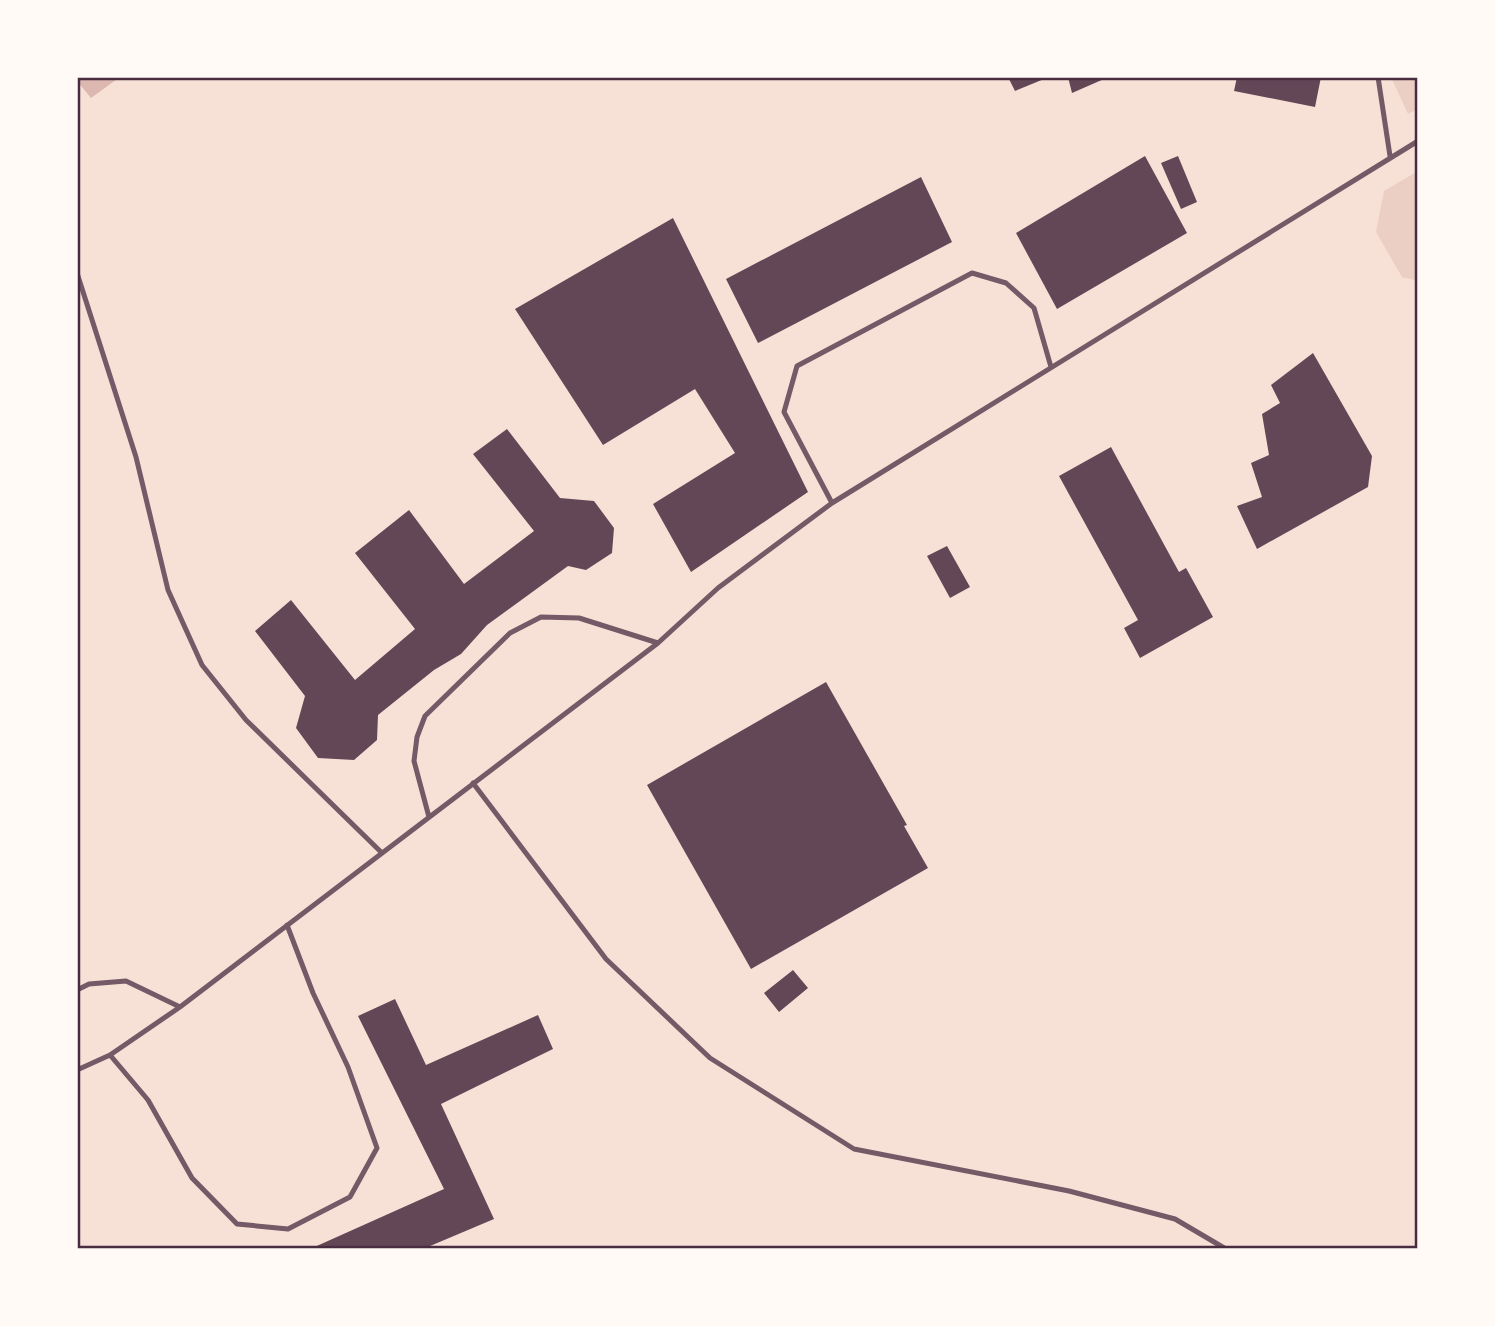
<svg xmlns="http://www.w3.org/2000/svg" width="1495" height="1326" font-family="'Titillium Web',sans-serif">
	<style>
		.green { fill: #ebcfc5 }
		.water { fill: #dcb8b0 }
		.building { fill: #644757 }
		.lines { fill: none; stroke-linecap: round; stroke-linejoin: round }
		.service { stroke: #755966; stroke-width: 5 }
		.neatline { fill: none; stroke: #4a2c40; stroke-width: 2.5 }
	</style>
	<rect width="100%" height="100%" fill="#f7e1d7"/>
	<!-- green -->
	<path class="green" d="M1391,77H1418V109L1408,114Z
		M1418,171V281L1402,277L1376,232L1384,191Z"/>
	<!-- water -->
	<path class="water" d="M77,77H120L91,98L77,81Z"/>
	<!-- building -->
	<path class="building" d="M1008,77H1049L1015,91Z
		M1068,77H1103L1104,79L1072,93Z
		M1237,77H1321L1315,107L1234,91Z
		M1145,156L1187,233L1057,309L1016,233Z
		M1178,156L1197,202L1181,209L1161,163Z
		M921,177L952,242L758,343L726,279Z
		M673,218L808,492L691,572L653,504L735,453L695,389L603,445L515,309Z
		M1313,353L1372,456L1368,487L1257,549L1237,506L1262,497L1251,463L1269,455L1262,414L1280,403L1271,385Z
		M507,429L560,498L594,501L614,528L612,553L586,570L568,566L487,625L461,654L434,670L378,715L377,740L354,760L318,758L296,728L305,696L255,631L291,600L355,680L415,629L355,553L409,510L464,584L534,531L473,454Z
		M1111,447L1179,572L1186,568L1213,617L1140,658L1124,628L1138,620L1059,476Z
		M947,546L970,587L950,598L927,556Z
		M826,682L907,825L904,826L928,868L751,969L647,785Z
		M793,970L808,988L779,1012L764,993Z
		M395,999L426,1065L538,1015L553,1049L441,1104L494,1219L423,1249H310L444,1189L358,1016Z"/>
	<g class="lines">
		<!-- service -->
		<path class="service" d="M1378,77L1390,156
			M77,273L136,457L168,590L202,665L246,720L382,853
			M832,503L784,412L797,366L972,273L1006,283L1034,308L1051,367
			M473,783L606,959L710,1058L854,1149L1069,1191L1175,1219L1226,1249
			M429,817L414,761L417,737L425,716L510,633L541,617L579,618L658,643
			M77,990L89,984L126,981L180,1007
			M110,1055L148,1100L192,1178L237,1224L288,1229L350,1197L377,1148L348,1067L313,993L287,925
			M77,1070L110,1055L180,1007L658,643L718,588L832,503L1418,141"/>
	</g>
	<!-- border -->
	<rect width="1495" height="1326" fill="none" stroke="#fffaf5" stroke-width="158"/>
	<rect x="79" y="79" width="1337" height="1168" class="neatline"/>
</svg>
